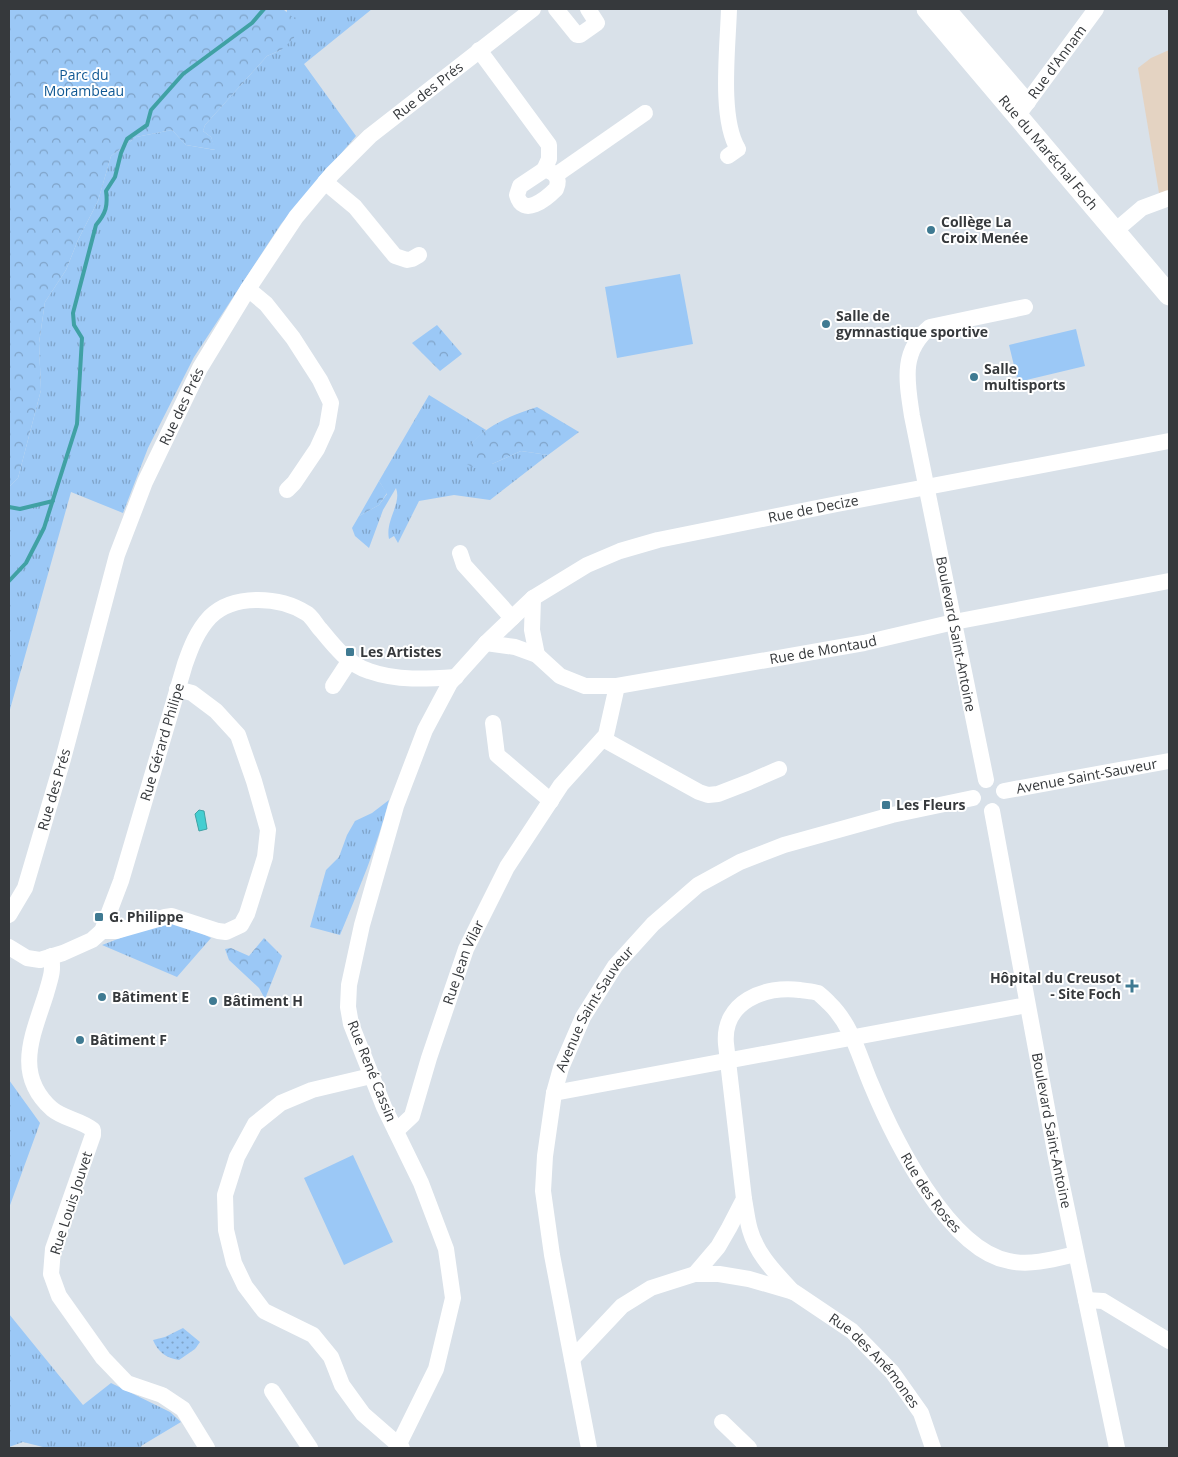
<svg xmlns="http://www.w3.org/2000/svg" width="1178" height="1457" font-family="'Open Sans',sans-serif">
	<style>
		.commercial { fill: #e4d3c2 }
		.grass { fill: url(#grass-tufts) }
		.forest { fill: url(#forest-crowns) }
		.park { fill: url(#park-dots) }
		.garden { fill: #9bc8f6 }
		.water { fill: #44ced1; stroke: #40a1a4 }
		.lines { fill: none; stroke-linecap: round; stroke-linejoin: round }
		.stream { stroke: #40a1a4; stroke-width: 4 }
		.minor { stroke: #fff; stroke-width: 16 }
		.major { stroke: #fff; stroke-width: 21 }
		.poi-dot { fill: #3f7a92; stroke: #fff; stroke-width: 2 }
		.labels { text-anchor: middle; stroke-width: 4; stroke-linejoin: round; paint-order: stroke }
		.street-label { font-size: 14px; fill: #36393c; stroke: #fff }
		.park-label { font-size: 14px; fill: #115994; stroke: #fff }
		.poi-label { font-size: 14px; font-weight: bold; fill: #36393c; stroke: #fff; text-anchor: start }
	</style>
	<defs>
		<pattern id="grass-tufts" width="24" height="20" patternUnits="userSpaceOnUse" patternTransform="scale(1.25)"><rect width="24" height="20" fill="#9bc8f6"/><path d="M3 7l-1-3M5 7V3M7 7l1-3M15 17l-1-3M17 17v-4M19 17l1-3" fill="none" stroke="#7fa3c8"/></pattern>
		<pattern id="forest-crowns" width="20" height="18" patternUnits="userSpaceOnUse" patternTransform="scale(1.25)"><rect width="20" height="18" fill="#9bc8f6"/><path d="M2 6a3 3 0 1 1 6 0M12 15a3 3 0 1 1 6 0" fill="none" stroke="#7fa3c8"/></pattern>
		<pattern id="park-dots" width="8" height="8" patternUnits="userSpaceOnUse" patternTransform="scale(1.25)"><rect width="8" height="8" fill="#9bc8f6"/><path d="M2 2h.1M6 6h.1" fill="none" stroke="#7fa3c8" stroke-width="1.8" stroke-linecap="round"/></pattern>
	</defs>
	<rect width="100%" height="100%" fill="#d9e1e9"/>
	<!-- commercial -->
	<path class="commercial" d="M1169,50V191L1159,193L1138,68L1151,58Z"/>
	<!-- grass -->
	<path class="grass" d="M283,9H372L304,64L356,136L281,224L194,357L148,448L123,513L71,492L9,713V487L18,478L41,390L39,343L45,302L66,270L78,240L98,201L111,156L136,137L172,130L186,145L215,150L211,137L203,131L205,125L267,56L281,50L287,10Z
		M429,395L486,430L471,444L492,464L521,451L548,455L490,500L454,495L419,501L398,543L394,536L389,539C385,520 402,504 396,488L383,510L369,548L355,536L352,528L359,516L379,505L387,494L379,481Z
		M389,800C377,847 358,891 340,935L310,927L326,870L339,857L347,835L355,821L372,813Z
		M179,922L211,938L177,977L102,945L152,926Z
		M9,1080L40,1123L9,1208Z
		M9,1314L83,1405L111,1383L170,1412L181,1422L141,1446L142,1448H47L23,1442L9,1447Z"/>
	<!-- forest -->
	<path class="forest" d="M9,9H283L296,20L294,38L281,50L267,56L205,125L203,131L211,137L216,150L186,145L172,130L136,137L111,156L98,201L78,240L66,270L45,302L39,343L41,390L18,478L9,487Z
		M437,325L462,354L440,371L412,343Z
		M537,407L579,432L548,455L521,451L492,464L474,468L461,461C465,455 467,448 471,444C488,424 513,415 537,407Z
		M379,481L387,493L379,505L359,516Z
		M264,938L282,956L265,999L259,988L229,960L225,949L231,948L249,956Z"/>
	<!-- park -->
	<path class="park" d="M183,1328L200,1342L195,1349L179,1360C166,1358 158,1352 153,1340L165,1337Z"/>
	<!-- garden -->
	<path class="garden" d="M680,274L693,344L617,358L605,287Z
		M1076,329L1085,366L1018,382L1009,345Z
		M353,1155L393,1242L344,1265L304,1178Z"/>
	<!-- water -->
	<path class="water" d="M199,810L204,811L207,829L199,831L195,814Z"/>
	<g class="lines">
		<!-- stream -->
		<path class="stream" d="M9,507L20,509L53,501
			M9,581L26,563L44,528L77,424L82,338L74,325L73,313L96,225C106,213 108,206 106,191L115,177L121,153L127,139L147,125L151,110L183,74L252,23L264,9"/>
		<!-- minor -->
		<g class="minor">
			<path d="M556,9L577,35H580L597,23L588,9"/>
			<path d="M948,9L1028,102"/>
			<path d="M479,50L549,145V159L544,170"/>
			<path id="s1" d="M1018,115L1096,9"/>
			<path d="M728,156L738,149C719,118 728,46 729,9"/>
			<path d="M544,170C554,171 561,178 556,189C546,199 523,218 517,195L520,186Z"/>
			<path d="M556,175L645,113"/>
			<path d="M325,182L355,207L395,256L407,260L412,259L419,255"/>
			<path d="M1115,231L1142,208L1169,198"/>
			<path d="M248,289L266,304L293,338L320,380L331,403L327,427L317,449L294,483L287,490"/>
			<path d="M460,553L464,565L512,618"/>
			<path d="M533,598L532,630L537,655"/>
			<path id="s2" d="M486,643L515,647L537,655L560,676L585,686H617L864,643L954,622L1169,581"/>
			<path d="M333,686L350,660"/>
			<path d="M493,723L497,755L551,801"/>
			<path d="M603,739L699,792L708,795L718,794L749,782L779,769"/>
			<path d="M986,780L912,416C907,382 900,352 930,327L1025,307"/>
			<path id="s3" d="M1004,791L1169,761"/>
			<path id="s4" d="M992,811L1056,1157L1117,1448"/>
			<path id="s5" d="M9,915L25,888L63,759L117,555L145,482L200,368L248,289L296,217L332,174L370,136L533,9"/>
			<path d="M102,931H116L165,917L172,916L218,931L226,932L241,925L247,914L265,857L268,830L254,781L238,735L216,711L192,693L177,689"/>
			<path id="s6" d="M9,947L27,958L40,960L63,953L92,940L102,931L121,881L185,664C191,647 197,631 210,617C233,594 279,596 306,613C312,616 316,625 321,630C334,646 349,665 369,671C397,681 427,679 456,677"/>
			<path d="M51,956C54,972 50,979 46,994C33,1035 13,1074 52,1109C64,1119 81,1120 93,1130V1135L53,1249L51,1274L59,1296L103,1358L127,1383L162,1395L183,1409L207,1448"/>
			<path d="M371,1076L312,1090L281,1103L255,1124L237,1157L225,1195L226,1230L234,1263L245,1286L264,1311L313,1335L331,1357L342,1385L363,1414L402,1448"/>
			<path d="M554,1093L1027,1005"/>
			<path id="s7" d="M396,1131L412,1116L429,1058L466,949L507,867L561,785L606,735L617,686"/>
			<path d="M744,1199C746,1209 747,1220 750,1230C757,1255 776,1273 793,1292"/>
			<path id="s8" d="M695,1274L718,1247L729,1228L744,1199L726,1044C722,1002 765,985 800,990C805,991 813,991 818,993C822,996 826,1000 829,1003C852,1025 859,1056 871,1084C893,1137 948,1250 1009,1261C1030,1266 1055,1259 1076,1254"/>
			<path d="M1086,1300L1103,1301L1169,1341"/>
			<path id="s9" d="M572,1359L622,1306L651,1288L695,1274H719L749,1279L794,1292L852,1331L892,1372L921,1413L933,1448"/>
			<path d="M272,1391L310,1448"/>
			<path d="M722,1422L749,1448"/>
			<path id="s10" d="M397,1448L436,1369L453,1298L446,1249L421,1183L384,1107L351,1024L348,1007L349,985L362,925L396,806L425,730L450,683L486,643L533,598L587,565L620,551L658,540L837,504L1169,441"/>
			<path id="s11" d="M589,1448L552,1255L543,1191L545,1156L554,1093L561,1068L583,1017L615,966L653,924L698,885L740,862L784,845L892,815L973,798"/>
		</g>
		<!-- major -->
		<path class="major" id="s12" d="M927,9L1169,295"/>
	</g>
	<!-- markers -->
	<g class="poi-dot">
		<circle cx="931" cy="230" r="5"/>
		<circle cx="826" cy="324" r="5"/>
		<circle cx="974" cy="377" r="5"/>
		<rect x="345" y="647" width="10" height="10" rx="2.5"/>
		<rect x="881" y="800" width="10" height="10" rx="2.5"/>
		<rect x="94" y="912" width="10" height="10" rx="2.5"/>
		<path d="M1129.5 978.5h5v5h5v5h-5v5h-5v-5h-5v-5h5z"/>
		<circle cx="102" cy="997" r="5"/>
		<circle cx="213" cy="1001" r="5"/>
		<circle cx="80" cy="1040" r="5"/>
	</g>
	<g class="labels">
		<!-- street labels -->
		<g class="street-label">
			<text dy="5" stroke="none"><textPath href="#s1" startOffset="66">Rue d'Annam</textPath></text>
			<text dy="5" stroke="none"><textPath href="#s5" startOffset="944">Rue des Prés</textPath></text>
			<text dy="5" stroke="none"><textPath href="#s12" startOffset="188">Rue du Maréchal Foch</textPath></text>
			<text dy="5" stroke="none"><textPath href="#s5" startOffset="539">Rue des Prés</textPath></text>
			<text dy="5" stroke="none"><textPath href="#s10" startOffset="1230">Rue de Decize</textPath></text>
			<text transform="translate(956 634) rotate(79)" y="5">Boulevard Saint-Antoine</text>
			<text dy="5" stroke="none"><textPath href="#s2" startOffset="352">Rue de Montaud</textPath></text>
			<text dy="5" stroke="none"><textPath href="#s6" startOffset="302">Rue Gérard Philipe</textPath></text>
			<text dy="5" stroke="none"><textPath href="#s3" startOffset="84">Avenue Saint-Sauveur</textPath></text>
			<text dy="5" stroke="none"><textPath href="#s5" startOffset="134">Rue des Prés</textPath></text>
			<text dy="5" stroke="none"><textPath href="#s7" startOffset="184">Rue Jean Vilar</textPath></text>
			<text dy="5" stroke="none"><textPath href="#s11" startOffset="454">Avenue Saint-Sauveur</textPath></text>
			<text transform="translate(372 1071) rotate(68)" y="5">Rue René Cassin</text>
			<text dy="5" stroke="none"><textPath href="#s4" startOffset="325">Boulevard Saint-Antoine</textPath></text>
			<text dy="5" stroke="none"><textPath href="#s8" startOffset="602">Rue des Roses</textPath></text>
			<text transform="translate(71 1203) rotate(-72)" y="5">Rue Louis Jouvet</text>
			<text dy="5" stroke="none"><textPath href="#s9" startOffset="361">Rue des Anémones</textPath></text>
		</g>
		<!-- park labels -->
		<g class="park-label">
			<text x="84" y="80">Parc du<tspan x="84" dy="16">Morambeau</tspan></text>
		</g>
		<!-- poi labels -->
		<g class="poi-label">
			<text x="941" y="227">Collège La<tspan x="941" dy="16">Croix Menée</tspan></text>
			<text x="836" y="321">Salle de<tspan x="836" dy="16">gymnastique sportive</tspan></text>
			<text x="984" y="374">Salle<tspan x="984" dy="16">multisports</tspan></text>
			<text x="360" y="657">Les Artistes</text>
			<text x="896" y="810">Les Fleurs</text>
			<text x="109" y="922">G. Philippe</text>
			<text x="1121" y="983" text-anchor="end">Hôpital du Creusot<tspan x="1121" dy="16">- Site Foch</tspan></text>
			<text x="112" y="1002">Bâtiment E</text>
			<text x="223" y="1006">Bâtiment H</text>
			<text x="90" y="1045">Bâtiment F</text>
		</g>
	</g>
	<!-- border -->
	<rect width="1178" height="1457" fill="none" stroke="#36393c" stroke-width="20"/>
</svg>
